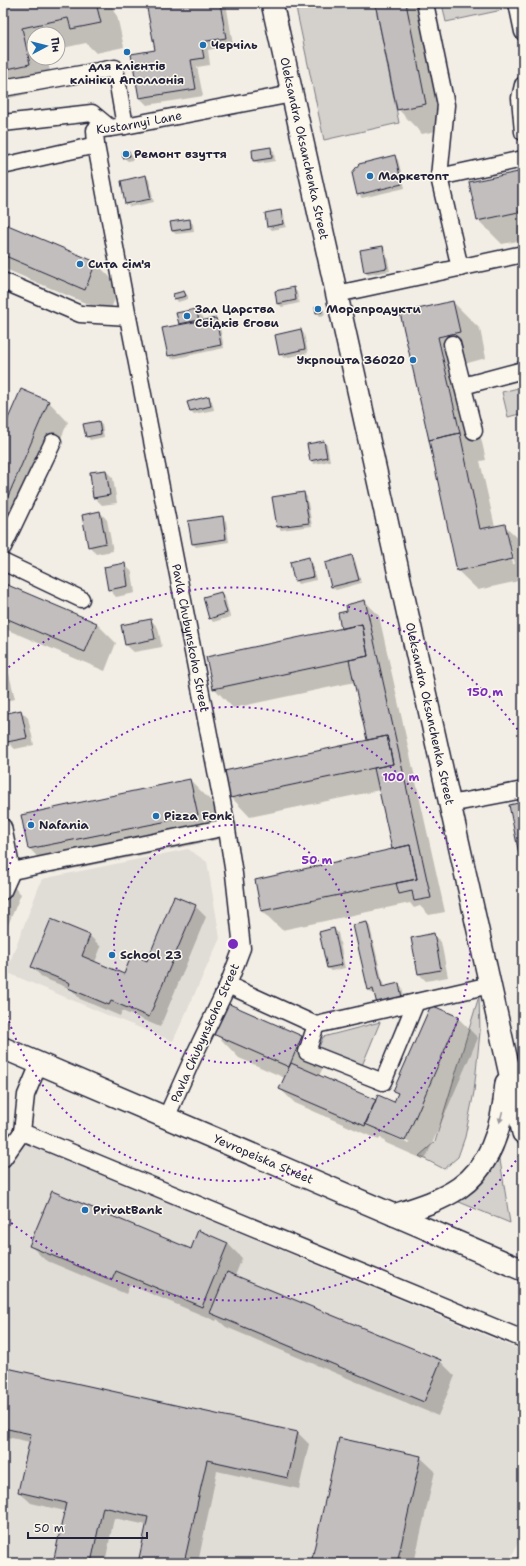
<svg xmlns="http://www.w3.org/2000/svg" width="526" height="1566" font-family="'Shantell Sans',sans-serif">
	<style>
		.built { fill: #e0dcd6 }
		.green { fill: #d4d1cc; stroke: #7b7a84 }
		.shadow { fill: #0003; fill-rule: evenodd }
		.building { fill: #c2bebe; stroke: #22223b }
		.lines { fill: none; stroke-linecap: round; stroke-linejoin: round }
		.minor-casing { stroke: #22223b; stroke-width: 19 }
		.major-casing { stroke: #22223b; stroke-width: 24 }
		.minor { stroke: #fbf7ec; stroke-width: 16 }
		.major { stroke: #fbf7ec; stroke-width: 21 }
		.oneway { fill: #99979c }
		.ring { fill: none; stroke: #7b2cbf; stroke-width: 2; stroke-dasharray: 2 4 }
		.poi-dot { fill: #1f6fb2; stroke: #fbf7ec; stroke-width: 1.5 }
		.labels { text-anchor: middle; stroke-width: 3; stroke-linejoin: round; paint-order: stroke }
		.poi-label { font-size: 12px; font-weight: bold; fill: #22223b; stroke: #fbf7ec; text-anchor: start }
		.street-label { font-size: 12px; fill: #22223b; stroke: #fbf7ec }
		.centre { fill: #7b2cbf; stroke: #fbf7ec; stroke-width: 2 }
		.ring-label { font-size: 12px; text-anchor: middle; font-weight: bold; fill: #7b2cbf; stroke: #fbf7ec; stroke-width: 3; stroke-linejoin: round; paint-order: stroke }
	</style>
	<rect width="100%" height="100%" fill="#f2eee5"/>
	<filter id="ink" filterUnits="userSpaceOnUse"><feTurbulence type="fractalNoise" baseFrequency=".025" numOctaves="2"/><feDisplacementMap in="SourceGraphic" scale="8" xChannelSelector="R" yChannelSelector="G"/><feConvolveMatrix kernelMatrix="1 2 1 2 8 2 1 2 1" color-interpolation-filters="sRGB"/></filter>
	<g filter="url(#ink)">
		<!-- built -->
		<path class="built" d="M188,849L207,862L220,938L173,1041L105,1014L6,972L42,879Z
			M3,1134L523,1351V1533L508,1563H3Z"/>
		<!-- green -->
		<path class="green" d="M295,3H375L399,123L324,140Z
			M442,3H501L502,10L446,22Z
			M522,387L523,413L508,417L502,392Z
			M479,996L480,1032L474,1092L465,1137L458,1157L444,1169L419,1156L435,1142Z
			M380,1022L361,1068L318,1050L323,1037Z
			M495,1159L500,1160L510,1223L452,1199Z"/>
		<!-- shadow -->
		<path class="shadow" d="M3,3H117L112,4L114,12L117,16L124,47L96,53L86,43L58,49V34H34V58H47L54,88L5,99L3,97Z
			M147,3H226L233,45L208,50L210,65L197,67L203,96L147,105L140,98L133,55L156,51Z
			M376,3H424L450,128L422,134L398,109Z
			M270,148L274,151L275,161L258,164L254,161Z
			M129,152L132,155L133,160L128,161L124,158Z
			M395,157L398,160L405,188L362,198L358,194Z
			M523,172V240L502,244L478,220Z
			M146,176L149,180L153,197L128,203V205L153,199L154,202L130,207L126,204L122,181Z
			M280,211L284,215L286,227L272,230L268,226Z
			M189,220L193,224L194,232L176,234L172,231L171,223Z
			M3,224L96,263L120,287L109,313L3,268Z
			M383,247L386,251L390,271L368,275L364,271Z
			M293,288L297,292L299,303L282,307L278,304Z
			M184,292L188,296V299L178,302L175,298Z
			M453,302L480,329L486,358L464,364L486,460L480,461L495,527L504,525L523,543V580L478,590L458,571L401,314ZM509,546H511L515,564H513Z
			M321,307L324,310L325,315L320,316L317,312Z
			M196,310L203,317L204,321L216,319L219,322L224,348L172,359L169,355L181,326L180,324Z
			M301,330L304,334L308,353L284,358L280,354Z
			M22,390L49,402L68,422L5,567H3V433Z
			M208,398L212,401L214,410L194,414L191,411L189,402Z
			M98,422L102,425L104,437L90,440L87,436Z
			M324,442L327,445L330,461L314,464L311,460Z
			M106,471L113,478L117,503L102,505L94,497Z
			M304,493L307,497L312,526L281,530L278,527L273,498Z
			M100,512L107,520L113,551L96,554L89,546Z
			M222,517L226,521L229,542L196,547L193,544Z
			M352,557L355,560L361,583L336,590L332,587L326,564Z
			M309,559L312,562L316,580L298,584L295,580Z
			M124,564L132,572L135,593L116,597L109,589Z
			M3,584L97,624L116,643L105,671L3,628Z
			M221,594L225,597L230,617L213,622L210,618Z
			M365,601L379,616L445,912L429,915L420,906L414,908L410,903L282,930L262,911L256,881L394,850L380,790L250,817L231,797L368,741L355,682L233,708L214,688L342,629L348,612Z
			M151,620L158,628L162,647L134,652L126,645L122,626Z
			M3,667L9,674L15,699L3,701Z
			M21,711L28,718L34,745L15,749L7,742L3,722V715Z
			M190,780L214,804L221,839L53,873L29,848Z
			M3,876L21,894L3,937Z
			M195,906L206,917L160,1027L122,1011L120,1016L80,999L71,989L43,978L32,967L52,920L90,936L101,947L95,962L125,975L148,962Z
			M367,923L370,927L384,987L398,984L402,987L405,1001L375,993H372L369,990L354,926Z
			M334,929L338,933L345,968L331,971L327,968Z
			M433,934L441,942L448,977L426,981L419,974L412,939Z
			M227,1004L302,1037L326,1061L319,1076L376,1101L394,1104L398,1095L395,1091L458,1018L478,1038L425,1160L386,1143L380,1137L379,1140L295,1103L280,1089L285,1078L239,1058L215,1033ZM389,1133L410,1143L409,1144L389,1135Z
			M199,1232L228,1244L242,1258L235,1276L440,1361L455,1376L438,1416L226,1327L217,1319L216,1321L130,1285L126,1294L45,1260L31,1246L191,1250Z
			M3,1394L298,1433L309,1444L299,1489L217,1471L198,1563H139L147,1525L114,1518L105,1563H54L65,1511L31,1503L19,1492L30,1442L7,1437L3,1433Z
			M420,1457L435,1471L414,1563H312Z"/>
		<!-- building -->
		<path class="building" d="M3,3H96L101,23L71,29L68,18L22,28L30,64L3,70Z
			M146,3H220L226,38L201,42L204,58L191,60L196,89L139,98L131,54L155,50Z
			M375,3H406L426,104L397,110Z
			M271,147L272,158L253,161L252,150Z
			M129,151L130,156L123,158L122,152Z
			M395,155L402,184L357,195L352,173L359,164Z
			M523,171V211L477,221L469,182Z
			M146,175L151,199L125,204L121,181Z
			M281,210L283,224L267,227L265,213Z
			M190,219L191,228L172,231L170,222Z
			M3,223L96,262L85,290L3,255Z
			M383,246L387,268L364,272L360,250Z
			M294,287L296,300L277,304L275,291Z
			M184,291L186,296L174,299L173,294Z
			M453,301L460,332L438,337L460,433L429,440L400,313Z
			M321,306L322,312L316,313L315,307Z
			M196,309L199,320L179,324L176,313Z
			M216,318L221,345L168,356L162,328Z
			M301,329L305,349L279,355L275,335Z
			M21,389L49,401L3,508V430Z
			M209,396L211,406L190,411L187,402Z
			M99,421L101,434L86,437L83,424Z
			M460,433L480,529L505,524L513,559L457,571L429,440Z
			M324,441L327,457L310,461L307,444Z
			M106,470L110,495L93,498L90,472Z
			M304,492L309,523L277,527L272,497Z
			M100,511L106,543L88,547L82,515Z
			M223,516L226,539L192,544L188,521Z
			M352,555L359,580L331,587L325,563Z
			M309,557L313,577L294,581L290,562Z
			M125,563L128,586L108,590L104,567Z
			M3,583L97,623L85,652L3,617Z
			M221,592L227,613L209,619L203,597Z
			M365,600L431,898L414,901L412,891L399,894L396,883L417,879L410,845L392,849L374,768L393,764L387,736L367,740L349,660L368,656L362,624L341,629L338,613L347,611L346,605Z
			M151,619L155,639L125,645L121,625Z
			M362,624L368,656L213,689L206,657Z
			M3,668L8,691L3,692Z
			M21,710L27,738L7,742L3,727V714Z
			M387,736L393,764L230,798L224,771Z
			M190,779L198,815L28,849L21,815Z
			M523,802V874L509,805Z
			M410,845L417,879L261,911L255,880Z
			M174,896L196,905L149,1017L111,1001L109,1005L68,988L70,983L31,967L51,919L90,935L82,956L124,974L132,954L147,961Z
			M367,922L382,987L399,983L402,998L377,1004L373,989L368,990L353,925Z
			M334,928L342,965L327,968L319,932Z
			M434,933L441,970L418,974L411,938Z
			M227,1003L302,1036L289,1067L213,1034Z
			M431,1005L459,1017L405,1141L365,1124L378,1095L394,1102L398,1093L393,1091Z
			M291,1063L376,1100L365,1126L279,1089Z
			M52,1191L191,1249L198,1230L228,1243L202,1307L116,1271L112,1280L29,1246Z
			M227,1272L441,1360L424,1402L210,1313Z
			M7,1368L298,1432L288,1478L207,1460L184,1563H138L148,1517L103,1507L91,1563H53L66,1503L18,1492L31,1434L3,1428V1389Z
			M339,1438L421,1456L397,1563H311Z"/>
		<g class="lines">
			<!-- minor casing -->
			<g class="minor-casing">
				<g id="minor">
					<path d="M425,3L446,105L439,177L460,268"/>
					<path d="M517,3L523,32"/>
					<path d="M523,85L520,98L523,132"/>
					<path d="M3,88L115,68L125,126"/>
					<path d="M3,123L92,113L110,128"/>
					<path id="s1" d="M96,145L128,317L225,817L234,874L242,948L228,985L191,1062L166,1118"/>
					<path id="s2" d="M3,166L96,145L95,130L125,126L292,94"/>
					<path d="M439,177L523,159"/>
					<path d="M3,281L80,314L128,317"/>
					<path d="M337,294L523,254"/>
					<path d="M452,344L474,431"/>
					<path d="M463,386L523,370"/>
					<path d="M3,547L53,442"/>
					<path d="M3,562L81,599"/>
					<path d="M450,804L523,790"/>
					<path d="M3,827L12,871L3,891"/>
					<path d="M3,865L12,871L227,827"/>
					<path d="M228,985L316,1025L490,985"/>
					<path d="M316,1025L307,1052L383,1082L416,1002"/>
					<path d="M39,1064L26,1095L22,1132L523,1339"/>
					<path d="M3,1159L22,1132"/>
				</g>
			</g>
			<!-- major casing -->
			<g class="major-casing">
				<g id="major">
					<path id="s3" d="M272,3L523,1133"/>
					<path id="s4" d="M3,1048L523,1270"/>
					<path d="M394,1215C416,1208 440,1201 459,1188C493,1165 503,1121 506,1083"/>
				</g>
			</g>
			<!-- minor -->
			<use href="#minor" class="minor"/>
			<!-- major -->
			<use href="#major" class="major"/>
		</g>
		<!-- one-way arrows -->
		<defs><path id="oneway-solid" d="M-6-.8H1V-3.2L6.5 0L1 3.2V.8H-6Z"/></defs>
		<use class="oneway" href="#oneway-solid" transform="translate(501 1117) rotate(104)"/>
	</g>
	<!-- distance rings -->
	<g class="ring">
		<circle cx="233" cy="944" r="119"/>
		<path d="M3 887A237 237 0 1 1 3 1001"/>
		<path d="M523 1151A356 356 0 0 1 4 1217M4 671A356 356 0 0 1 523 737"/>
	</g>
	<!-- markers -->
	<g class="poi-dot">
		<circle cx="203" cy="45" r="4"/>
		<circle cx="127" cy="52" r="4"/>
		<circle cx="126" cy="154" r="4"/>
		<circle cx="370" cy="176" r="4"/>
		<circle cx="80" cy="264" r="4"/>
		<circle cx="318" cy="309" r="4"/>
		<circle cx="187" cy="316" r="4"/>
		<circle cx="413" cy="360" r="4"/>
		<circle cx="156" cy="816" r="4"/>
		<circle cx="31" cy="825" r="4"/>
		<circle cx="112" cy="955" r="4"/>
		<circle cx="85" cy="1210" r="4"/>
	</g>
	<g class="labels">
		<!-- poi labels -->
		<g class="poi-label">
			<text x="211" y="49">Черчіль</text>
			<text x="127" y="70" text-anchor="middle">для клієнтів<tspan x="127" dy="14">клініки Аполлонія</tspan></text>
			<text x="134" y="158">Ремонт взуття</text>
			<text x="378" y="180">Маркетопт</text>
			<text x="88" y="268">Сита сім'я</text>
			<text x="195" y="313">Зал Царства<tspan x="195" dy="14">Cвідків Єгови</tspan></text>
			<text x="326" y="313">Морепродукти</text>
			<text x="405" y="364" text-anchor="end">Укрпошта 36020</text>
			<text x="164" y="820">Pizza Fonk</text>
			<text x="39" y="829">Nafania</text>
			<text x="120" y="959">School 23</text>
			<text x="93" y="1214">PrivatBank</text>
		</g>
		<!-- street labels -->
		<g class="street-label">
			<text dy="4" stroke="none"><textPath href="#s2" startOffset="155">Kustarnyi Lane</textPath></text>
			<text dy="4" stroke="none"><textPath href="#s3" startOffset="149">Oleksandra Oksanchenka Street</textPath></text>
			<text dy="4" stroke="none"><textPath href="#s1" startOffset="502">Pavla Chubynskoho Street</textPath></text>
			<text dy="4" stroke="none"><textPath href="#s3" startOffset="728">Oleksandra Oksanchenka Street</textPath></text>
			<text transform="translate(205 1033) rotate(-66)" y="4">Pavla Chubynskoho Street</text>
			<text dy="4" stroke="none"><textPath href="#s4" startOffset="283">Yevropeiska Street</textPath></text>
		</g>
	</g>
	<circle cx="233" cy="944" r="6" class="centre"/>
	<g class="ring-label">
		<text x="485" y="696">150 m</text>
		<text x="401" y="781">100 m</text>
		<text x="317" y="864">50 m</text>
	</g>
	<!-- margin -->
	<rect width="526" height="1566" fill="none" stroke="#fbf7ec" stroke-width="16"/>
	<rect x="8" y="8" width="510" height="1550" fill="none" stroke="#22223b" stroke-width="1.5" filter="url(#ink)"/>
	<!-- north arrow -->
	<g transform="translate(46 46) rotate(83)"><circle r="19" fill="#fbf7ec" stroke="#a4a2a5"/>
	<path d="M0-3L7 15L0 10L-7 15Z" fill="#1f6fb2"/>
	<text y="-6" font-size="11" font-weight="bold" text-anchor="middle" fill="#22223b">Пн</text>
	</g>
	<!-- scale -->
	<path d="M28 1532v6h119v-6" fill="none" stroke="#22223b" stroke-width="2"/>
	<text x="34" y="1532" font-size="12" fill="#22223b" stroke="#fbf7ec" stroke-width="3" paint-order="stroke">50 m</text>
</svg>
